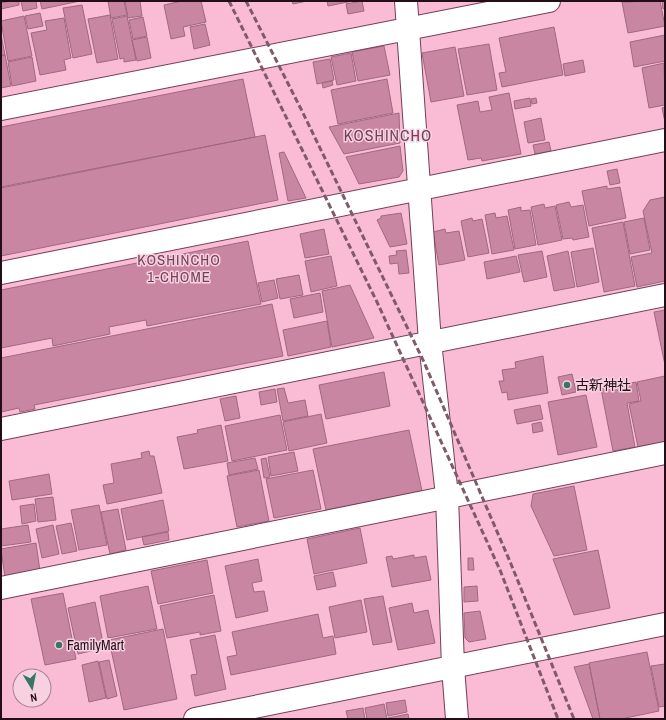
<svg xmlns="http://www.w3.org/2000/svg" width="666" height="720" font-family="'Archivo Narrow','Noto Sans JP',sans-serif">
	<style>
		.building { fill: #c986a3; stroke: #a06880 }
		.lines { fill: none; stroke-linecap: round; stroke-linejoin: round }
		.minor-casing { stroke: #733e56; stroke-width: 24 }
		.minor { stroke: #fff; stroke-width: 22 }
		.rail { stroke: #80596a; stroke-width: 3; stroke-dasharray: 6 3; stroke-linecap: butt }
		.poi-dot { fill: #377664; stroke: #f7d1e0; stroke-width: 1.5 }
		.labels { text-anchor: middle; stroke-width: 3; stroke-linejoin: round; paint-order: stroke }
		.poi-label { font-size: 14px; fill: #230e18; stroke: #f7d1e0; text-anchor: start }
		.neighbourhood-label { font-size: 15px; letter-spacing: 1px; fill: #744058; stroke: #f7d1e0 }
		.quarter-label { font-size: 16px; letter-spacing: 1px; fill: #744058; stroke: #f7d1e0 }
	</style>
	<rect width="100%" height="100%" fill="#fabbd5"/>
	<!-- building -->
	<path class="building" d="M11,1H19V5L1,9V3Z
		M21,1H36L37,8L23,11Z
		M40,1H80L42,9Z
		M108,1H124L127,15L111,18Z
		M125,1H140L142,16L128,18Z
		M182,1H201L206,22L183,27L185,36L171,39L164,5Z
		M292,1H307L293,4Z
		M327,1H353L328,6Z
		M362,1L364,11L348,14L346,4Z
		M660,1L665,26L628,33L622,2Z
		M662,1H665V8L663,9Z
		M82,5L92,54L73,58L63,8Z
		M40,13L43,26L28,29L25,16Z
		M110,15L118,59L97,63L88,19Z
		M24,16L32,56L8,61L1,21Z
		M127,16L136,60L124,62V58L120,59L112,19Z
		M143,17L147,36L133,39L129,20Z
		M64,18L71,58L64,60L66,70L40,75L31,33L47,30L45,21Z
		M205,24L210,45L194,49L190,27Z
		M554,27L563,75L502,87L499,73L506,72L499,38Z
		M1,35L5,55H1Z
		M665,35V61L634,67L630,42Z
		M147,37L151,58L137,61L132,40Z
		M489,44L497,90L467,95L458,49Z
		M384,46L390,75L358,81L352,52Z
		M455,47L464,96L431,102L422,53Z
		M351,53L356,81L337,85L331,57Z
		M5,55L11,86L1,88V56Z
		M32,57L36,81L12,86L8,62Z
		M330,59L334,80L317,84L313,62Z
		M583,60L585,72L565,76L563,64Z
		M664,63L665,105L649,108L642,68Z
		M243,79L255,137L1,187V127Z
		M387,79L393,113L338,124L331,90Z
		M332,81L333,85L323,88L322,83Z
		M509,93L521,154L482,161L481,158L468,160L457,105L478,101L480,112L492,110L489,97Z
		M530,98L531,106L515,109L514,101Z
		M536,98L537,103L532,104L531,99Z
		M665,107V122L662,108Z
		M399,113L400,143L344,154L329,127Z
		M541,118L545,140L528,143L524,122Z
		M265,135L278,200L1,256V188Z
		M549,142L551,151L535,154L533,145Z
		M400,146L403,171L399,177L359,184L346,157Z
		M284,152L306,198L288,201L279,153Z
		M617,169L620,183L610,185L607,171Z
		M607,186V189L620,187L626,218L589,226L582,191Z
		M665,197V281L637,287L631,257L652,253L643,211L650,200Z
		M569,202L571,207L583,205L589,237L573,240L572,238L563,239L556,205Z
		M544,204L545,208L555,206L562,240L538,245L531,207Z
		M521,207V211L530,210L536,245L515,249L508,210Z
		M401,213L407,244L390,247L377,220L381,218V216Z
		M495,213L496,218L507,216L514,250L492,254L485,215Z
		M472,218L473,221L482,219L489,253L468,257L461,221Z
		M644,218L650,250L630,254L624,222Z
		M623,222L635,286L604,292L592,228Z
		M324,229L329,254L305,258L300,234Z
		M445,229L446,233L459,231L465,260L439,265L433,232Z
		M248,241L261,304L147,326L146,320L109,327L110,334L53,346L52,338L1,348V290Z
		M593,248L599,282L577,287L571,252Z
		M406,250L409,273L399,274L398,263L390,264L389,256L397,255L396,251Z
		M542,251L547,277L524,282L518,255Z
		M568,251L575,287L554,291L547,256Z
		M331,256L337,286L311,292L305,261Z
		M516,256L520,272L487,279L484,262Z
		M299,275L303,295L280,299L276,279Z
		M274,280L278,298L262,302L258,283Z
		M350,285L374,338L332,347L322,291Z
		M320,293L323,312L294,318L290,299Z
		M272,304L283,356L34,405L35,409L20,412L19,408L1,412V358Z
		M665,310V365L654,312Z
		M327,321L331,347L288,356L283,330Z
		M543,356L548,393L508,400L507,392L502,393L499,381H504L502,370L516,368L515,362Z
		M384,372L390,406L326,419L319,385Z
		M572,374L576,392L562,395L558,377Z
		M665,376V442L638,447L629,404L641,401L637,382Z
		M636,382L639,401L627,403L635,447L613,451L601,389Z
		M284,388L288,403L305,400L308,416L283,421L277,389Z
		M275,389L277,402L261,405L259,392Z
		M586,395L597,447L558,455L548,402Z
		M236,396L240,418L225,421L220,399Z
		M540,405L543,419L517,424L514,410Z
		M321,414L327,443L289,451L283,422Z
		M280,415L287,450L232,461L225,426Z
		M541,422L543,431L533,433L532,424Z
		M221,425L228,461L184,469L177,437L198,433L197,430Z
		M409,430L422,491L326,510L313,449Z
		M149,451L150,456H154L162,493L107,504L103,485L114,483L111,464L142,458L141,453Z
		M294,452L298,471L271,476L268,457Z
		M255,458L258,469L229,475L227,463Z
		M266,458L270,477L264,478L261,459Z
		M259,470L269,521L237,527L227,476Z
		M313,470L321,509L274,518L266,479Z
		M49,474L52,494L12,500L9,481Z
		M574,486L587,550L554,556L531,506L533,494Z
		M53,497L56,520L38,522L35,499Z
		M163,500L169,531L127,540L121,509Z
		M34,504L36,521L22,524L20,506Z
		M99,505L107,545L79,550L71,510Z
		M118,509L126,550L110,554L101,512Z
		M71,523L77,551L62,554L56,526Z
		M28,525L31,542L1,546V529Z
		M53,525L59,554L42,558L36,529Z
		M360,528L367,563L314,574L307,539Z
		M168,532L169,540L144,545L142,537Z
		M36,543L40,571L5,577L1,549Z
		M598,550L610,608L574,615L553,559Z
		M414,555V558L426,556L431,580L392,587L386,557L392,556L393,559Z
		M468,558H473L474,570H468Z
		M258,559L262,581L252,583L254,592L264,591L268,611L236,618L225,566Z
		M207,560L213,593L158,604L151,571Z
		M333,572L336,586L317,590L314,576Z
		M148,586L157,629L108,638L100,596Z
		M477,586L478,601L464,602V587Z
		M63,593L76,659L45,665L31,599Z
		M214,595L221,631L200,635V632L167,638L160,606Z
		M383,596L392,642L373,645L364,599Z
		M361,600L367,632L335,638L329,607Z
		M95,602L104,648L78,654L68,608Z
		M412,603L414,613L428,610L435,643L398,650L389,608Z
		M480,611L486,639L469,642L465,638L464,613Z
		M318,614L323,638L333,636L336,654L231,675L227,657L237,655L232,632Z
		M163,629L177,699L124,710L109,640Z
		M215,635L226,689L195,696L191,675L197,674L190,640Z
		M647,652L659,711L621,719H600L589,663Z
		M109,660L117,696L107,699L99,662Z
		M98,661L106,698L89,702L82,665Z
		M589,664L600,719H593L574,667Z
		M665,664V706L659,707L651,666Z
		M405,700L407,712L388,716L386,703Z
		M384,704L387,719H367L365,708Z
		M363,708L365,719H348L346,711Z
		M408,714L409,719H388V718Z"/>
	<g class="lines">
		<!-- minor casing -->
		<g class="minor-casing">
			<path id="minor" d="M406,1L430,342L447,496L453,667L457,719
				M1,109L549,1
				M1,273L665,140
				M1,429L665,295
				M1,588L665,453
				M195,719L665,624"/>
		</g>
		<!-- minor -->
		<use href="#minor" class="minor"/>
		<!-- rail -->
		<path class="rail" d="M229,1L377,302L500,570L558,719
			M246,1L302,111L424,362L511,564L574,719"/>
	</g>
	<!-- markers -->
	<g class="poi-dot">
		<circle cx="567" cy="385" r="4"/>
		<circle cx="59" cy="645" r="4"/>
	</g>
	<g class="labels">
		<!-- poi labels -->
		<g class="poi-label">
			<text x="575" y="390">古新神社</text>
			<text x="67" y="650">FamilyMart</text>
		</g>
		<!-- neighbourhood labels -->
		<g class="neighbourhood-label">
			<text x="179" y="265">KOSHINCHO<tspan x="179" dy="17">1-CHOME</tspan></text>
		</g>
		<!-- quarter labels -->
		<g class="quarter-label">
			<text x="388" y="141">KOSHINCHO</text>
		</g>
	</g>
	<!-- border -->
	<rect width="666" height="720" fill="none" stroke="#230e18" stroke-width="4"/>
	<!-- north arrow -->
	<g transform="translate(32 688) rotate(170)"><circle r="19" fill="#f7d1e0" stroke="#a28390"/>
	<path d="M0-3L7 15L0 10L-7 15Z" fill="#377664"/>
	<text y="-6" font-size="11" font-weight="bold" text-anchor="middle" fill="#230e18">N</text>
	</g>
</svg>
